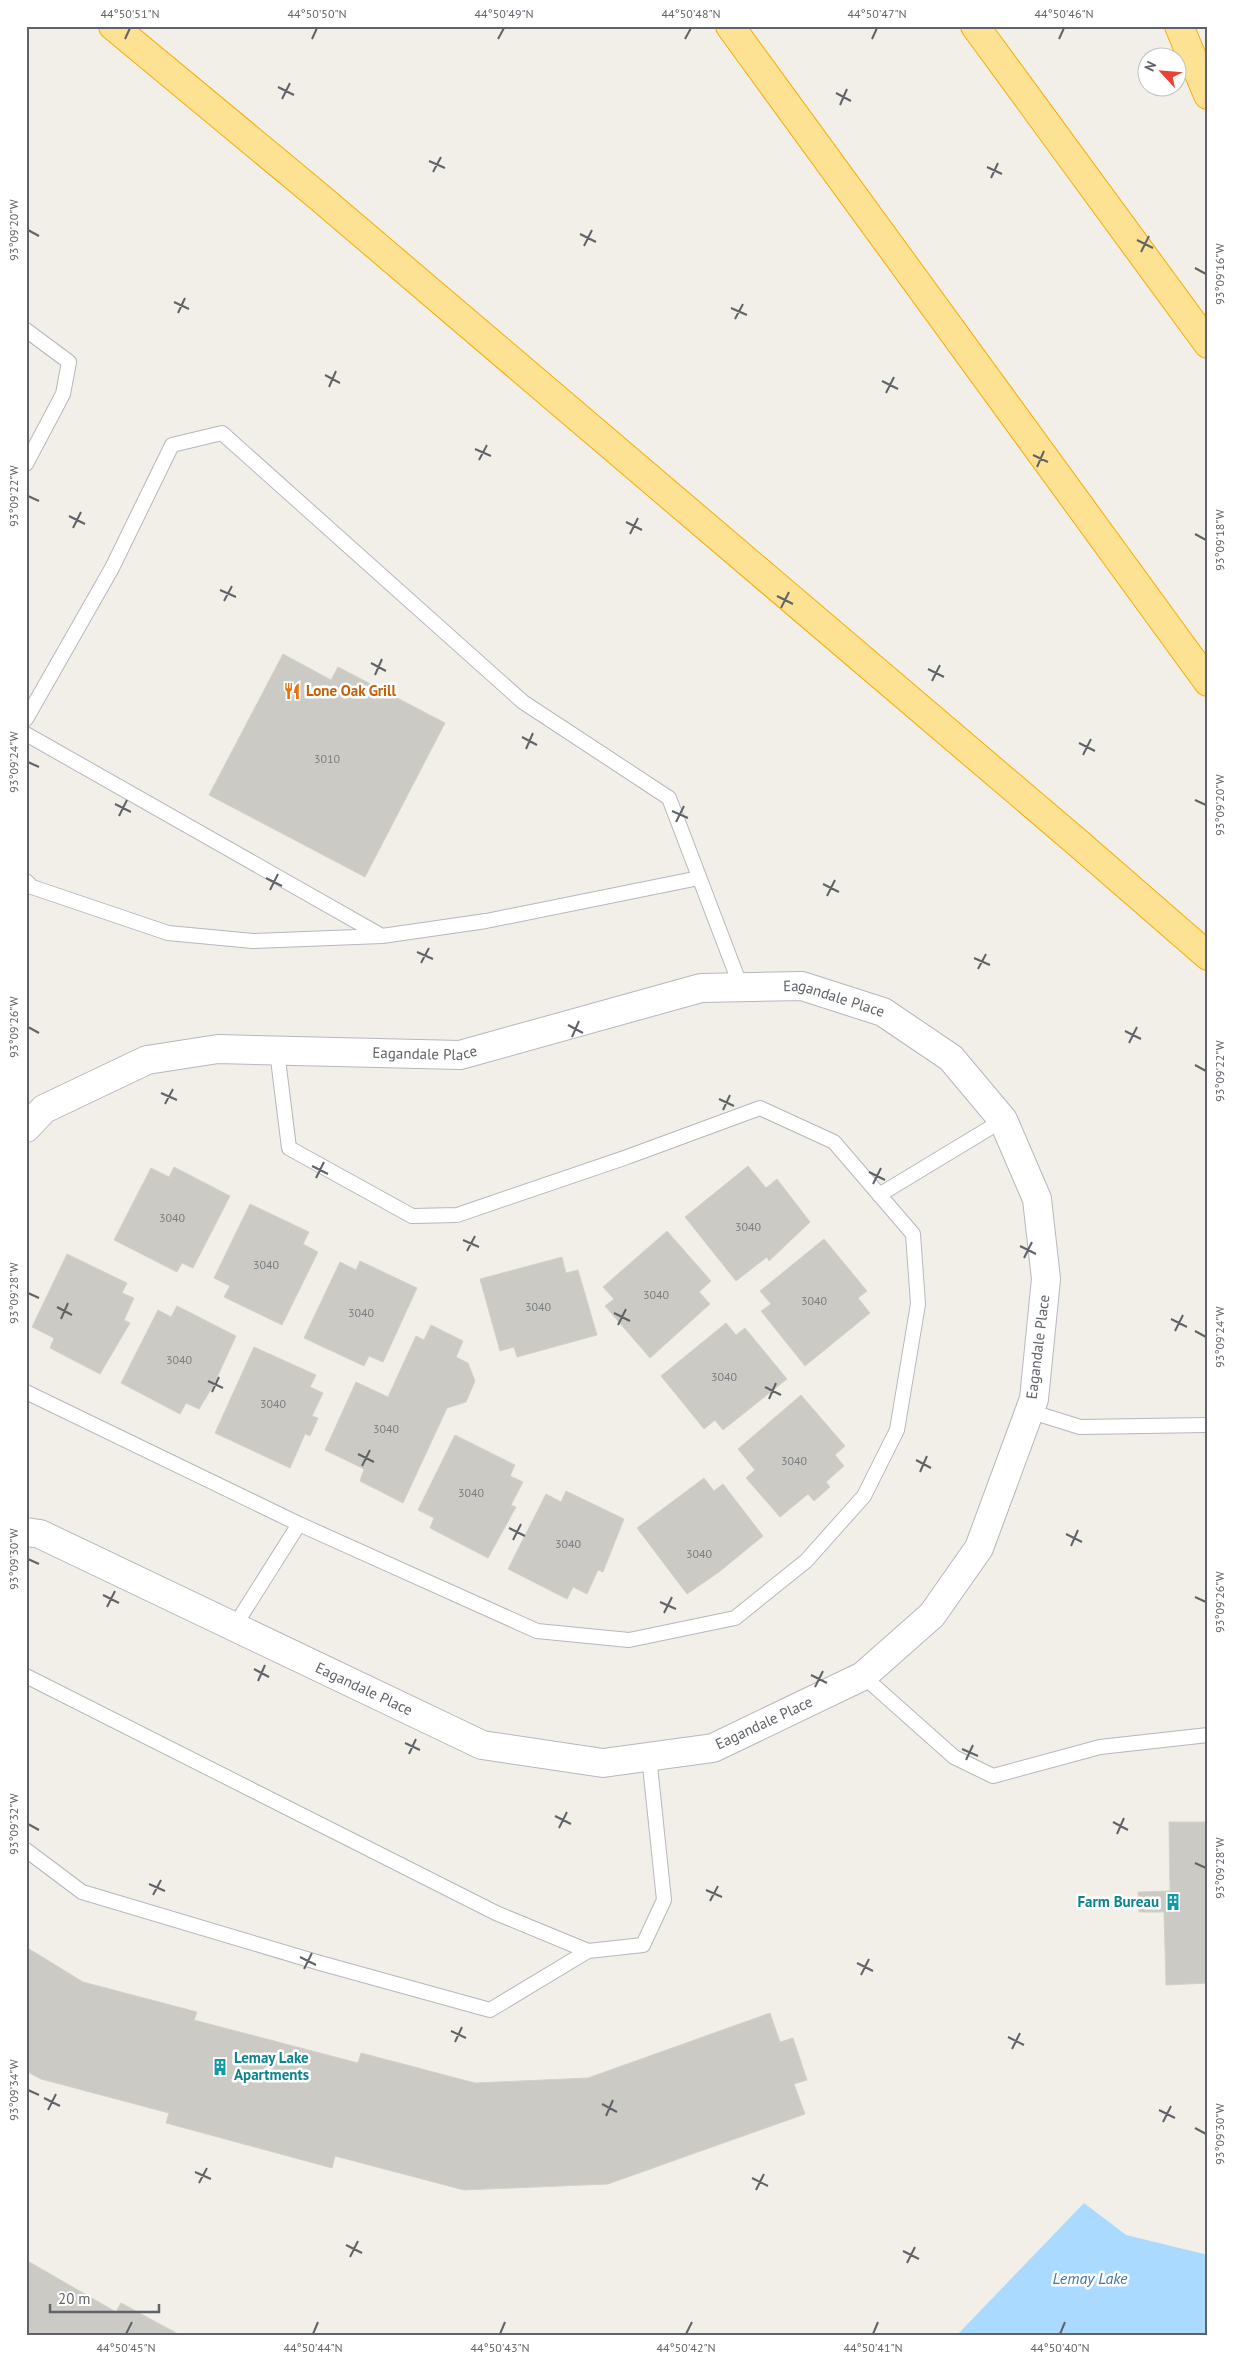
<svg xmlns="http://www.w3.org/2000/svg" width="1234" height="2361" font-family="'PT Sans',sans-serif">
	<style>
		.water { fill: #aadaff }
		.building { fill: #cccac5; stroke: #d6d1c6 }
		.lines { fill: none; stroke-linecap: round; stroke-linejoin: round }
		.lane-casing { stroke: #b5b8bc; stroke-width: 16 }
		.street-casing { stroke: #b5b8bc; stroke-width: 30 }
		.highway-casing { stroke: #f9ab00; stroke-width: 30 }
		.lane { stroke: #fff; stroke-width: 14 }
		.street { stroke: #fff; stroke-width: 28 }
		.highway { stroke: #fde293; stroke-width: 28 }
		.ticks { fill: none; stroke: #5f6368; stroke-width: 2 }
		.labels { text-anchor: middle; stroke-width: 5; stroke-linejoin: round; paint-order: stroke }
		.number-label { font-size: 12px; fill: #7a7d7f }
		.food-label { font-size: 15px; font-weight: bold; fill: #c56008; stroke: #fff; text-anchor: start }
		.street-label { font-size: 15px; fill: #5f6368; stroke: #fff }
		.culture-label { font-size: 15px; font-weight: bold; fill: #0d838f; stroke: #fff; text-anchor: end }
		.water-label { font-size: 16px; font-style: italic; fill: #4174aa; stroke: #fff }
		.neatline { fill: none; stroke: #5f6368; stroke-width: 2 }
		.ticks-label { font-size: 12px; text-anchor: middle; fill: #5f6368 }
	</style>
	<rect width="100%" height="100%" fill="#f1efe8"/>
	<!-- water -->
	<path class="water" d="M1084,2203L1126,2235L1208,2255V2335H957Z"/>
	<!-- building -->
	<path class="building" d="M283,654L331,680L338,667L445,723L365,877L209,795Z
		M748,1166L766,1188L777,1179L810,1222L769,1261L767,1257L736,1281L685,1217Z
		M174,1167L230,1196L193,1268L182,1263L177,1272L114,1240L151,1168L169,1177Z
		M250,1204L309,1232L303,1244L318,1252L282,1325L224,1297L230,1286L214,1278Z
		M667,1231L711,1281L699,1292L710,1304L650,1358L605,1306L614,1299L603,1287Z
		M824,1239L867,1291L858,1298L870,1313L805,1366L761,1311L771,1304L760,1291Z
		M67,1254L127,1283L122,1293L134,1298L124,1320L130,1323L100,1374L50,1348L54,1338L32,1327Z
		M562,1257L566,1273L578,1270L597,1335L517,1357L514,1347L500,1351L480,1279Z
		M360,1261L417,1288L383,1362L369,1356L364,1366L304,1338L340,1262L356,1270Z
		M177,1306L236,1336L213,1386L199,1409L186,1403L180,1414L121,1383L158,1310L171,1317Z
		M726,1323L736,1335L745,1328L787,1379L723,1430L715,1420L704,1429L661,1376Z
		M431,1325L463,1341L456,1357L468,1363L475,1381L466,1402L447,1408L403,1503L360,1481L364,1469L325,1450L356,1382L388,1397L416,1336L424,1340Z
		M254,1347L316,1375L310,1387L323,1393L312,1416L318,1418L310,1436L305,1434L290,1468L215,1433Z
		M801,1395L845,1446L835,1455L844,1466L826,1482L830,1487L814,1501L808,1494L780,1517L746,1478L755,1470L738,1449Z
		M455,1435L515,1465L510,1476L523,1482L511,1505L516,1507L488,1558L430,1528L434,1518L418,1510Z
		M704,1478L714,1491L723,1484L763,1536L719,1572L687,1594L637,1528Z
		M566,1491L624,1519L603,1572L598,1570L587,1594L573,1587L567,1599L508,1569L546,1494L561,1502Z
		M1169,1822H1208V1983L1166,1985L1164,1912H1139L1138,1892L1170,1891Z
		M26,1947L83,1982L197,2012L194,2020L358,2063L361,2053L475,2083L588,2078L770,2013L780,2042L793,2038L807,2080L794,2084L805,2114L608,2184L464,2190L335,2156L332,2168L166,2123L169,2113L41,2079L26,2071Z
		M26,2260L116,2312L121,2303L180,2335H26Z"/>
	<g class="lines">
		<!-- lane casing -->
		<g class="lane-casing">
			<path id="lane" d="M26,330L69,362L63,394L26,464
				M26,719L112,568L172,445L222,433L523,702L669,798L741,987
				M26,734L382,936
				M26,881L32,887L168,933L253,941L382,936L486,921L699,878
				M879,1195L1003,1120
				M26,1392L299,1524L537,1631L629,1640L735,1618L806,1561L864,1496L897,1430L918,1304L913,1234L834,1142L760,1108L627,1157L457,1215L412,1216L289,1148L277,1051
				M1029,1411L1080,1427L1208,1425
				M234,1627L299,1524
				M26,1676L496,1913L588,1951L643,1945L664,1900L649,1756
				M863,1676L954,1757L993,1776L1100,1747L1208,1735
				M26,1850L82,1892L320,1963L490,2010L588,1951"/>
		</g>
		<!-- street casing -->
		<g class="street-casing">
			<g id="street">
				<path id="s1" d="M26,1128L44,1109L147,1060L218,1049L460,1055L701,988L802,986L883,1012L951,1058L1003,1120L1037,1199L1046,1279L1034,1399L979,1548L932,1615L863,1676L713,1748L603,1763L482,1745L40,1534L26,1532"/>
			</g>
		</g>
		<!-- highway casing -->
		<g class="highway-casing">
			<path id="highway" d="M113,26L318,196L1078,843L1208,956
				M730,26L1208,682
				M975,26L1208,344
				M1179,26L1208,95"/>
		</g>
		<!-- lane -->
		<use href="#lane" class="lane"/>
		<!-- street -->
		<use href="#street" class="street"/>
		<!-- highway -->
		<use href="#highway" class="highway"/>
	</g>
	<!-- ticks -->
	<path class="ticks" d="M125,39L130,28M312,39L317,28M498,39L504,28M685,39L691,28M872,39L877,28M1059,39L1064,28M278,87L294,95M836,93L851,101M282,99L290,83M840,105L847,89M429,161L445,168M987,167L1002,174M433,172L441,157M991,178L998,163M28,230L39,236M580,234L596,242M1137,240L1153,248M584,246L592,230M1141,252L1149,236M1195,268L1206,274M174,302L189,309M731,308L747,315M178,313L185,298M735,319L743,304M325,375L340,383M882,381L898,389M329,387L336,371M886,393L894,377M475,449L491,456M1033,455L1048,462M479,460L487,445M1037,467L1044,451M28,496L39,501M69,516L85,524M626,522L642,530M73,528L81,512M630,534L638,518M1195,534L1206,540M220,590L236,597M777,596L793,604M224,601L232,586M781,608L789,592M371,663L386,671M928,669L944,677M375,675L382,659M932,681L940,665M522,737L537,745M1079,743L1095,751M526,749L533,733M1083,755L1091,739M28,762L39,767M1195,800L1206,805M115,804L131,812M672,811L688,818M119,816L127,800M676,822L684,806M266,878L282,886M823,884L839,892M270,890L278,874M827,896L835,880M417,952L433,959M974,958L990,965M421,963L429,948M978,969L986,954M568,1025L583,1033M28,1027L39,1033M1125,1031L1141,1039M572,1037L579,1021M1129,1043L1137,1027M1195,1065L1206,1071M161,1093L177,1100M719,1099L734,1106M165,1104L173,1089M723,1110L730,1095M312,1166L328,1174M869,1172L885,1180M316,1178L324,1162M873,1184L881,1168M463,1240L479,1247M1020,1246L1036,1254M467,1251L475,1236M1024,1258L1032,1242M28,1293L39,1298M57,1307L72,1315M614,1313L630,1321M61,1319L68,1303M1171,1319L1187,1327M618,1325L626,1309M1175,1331L1183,1315M1195,1331L1206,1337M208,1381L223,1388M765,1387L781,1395M212,1392L219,1377M769,1399L776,1383M358,1454L374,1462M916,1460L931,1468M362,1466L370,1450M920,1472L927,1456M509,1528L525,1536M1066,1534L1082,1542M513,1540L521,1524M1071,1546L1078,1530M28,1559L39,1564M103,1595L119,1603M1195,1597L1206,1602M660,1602L676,1609M107,1607L115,1591M664,1613L672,1597M254,1669L269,1677M811,1675L827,1683M258,1681L265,1665M815,1687L823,1671M405,1743L420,1750M962,1749L978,1756M409,1754L416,1739M966,1760L973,1745M555,1816L571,1824M1113,1822L1128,1830M28,1824L39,1830M559,1828L567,1812M1117,1834L1124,1818M1195,1863L1206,1868M149,1884L165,1891M706,1890L722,1897M153,1895L161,1880M710,1901L718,1886M300,1957L316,1965M857,1963L873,1971M304,1969L312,1953M861,1975L869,1959M451,2031L466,2038M1008,2037L1024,2045M455,2042L462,2027M1012,2049L1020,2033M28,2090L39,2095M44,2098L60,2106M602,2104L617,2112M48,2110L56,2094M1159,2110L1175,2118M606,2116L613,2100M1163,2122L1171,2106M1195,2128L1206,2134M195,2172L211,2179M752,2178L768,2186M199,2183L207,2168M756,2190L764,2174M346,2245L362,2253M903,2251L919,2259M350,2257L358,2241M907,2263L915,2247M126,2334L132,2322M313,2334L318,2322M500,2334L505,2322M686,2334L692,2322M873,2334L878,2322M1060,2334L1065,2322"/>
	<!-- icons -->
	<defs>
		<g id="restaurant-bare" transform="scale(1.35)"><path d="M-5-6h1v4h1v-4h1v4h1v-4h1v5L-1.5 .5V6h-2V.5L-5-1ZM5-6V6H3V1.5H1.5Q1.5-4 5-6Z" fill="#e8710a" stroke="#fff" stroke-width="2.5" paint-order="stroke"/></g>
		<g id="building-bare" transform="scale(1.35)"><path d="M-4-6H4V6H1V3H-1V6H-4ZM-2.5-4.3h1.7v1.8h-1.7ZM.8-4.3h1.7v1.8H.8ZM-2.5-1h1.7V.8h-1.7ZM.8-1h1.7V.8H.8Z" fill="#0f9aa8" stroke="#fff" stroke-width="2.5" paint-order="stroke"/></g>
	</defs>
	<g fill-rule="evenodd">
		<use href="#restaurant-bare" x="292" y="691"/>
		<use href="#building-bare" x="1173" y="1902"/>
		<use href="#building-bare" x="220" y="2067"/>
	</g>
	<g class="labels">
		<!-- number labels -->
		<g class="number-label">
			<text x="327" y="763">3010</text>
			<text x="172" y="1222">3040</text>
			<text x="748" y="1231">3040</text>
			<text x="266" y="1269">3040</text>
			<text x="656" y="1299">3040</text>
			<text x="814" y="1305">3040</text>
			<text x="538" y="1311">3040</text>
			<text x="361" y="1317">3040</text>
			<text x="179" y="1364">3040</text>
			<text x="724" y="1381">3040</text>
			<text x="273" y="1408">3040</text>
			<text x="386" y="1433">3040</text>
			<text x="794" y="1465">3040</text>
			<text x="471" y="1497">3040</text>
			<text x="568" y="1548">3040</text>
			<text x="699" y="1558">3040</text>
		</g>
		<!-- food labels -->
		<g class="food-label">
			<text x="306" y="696">Lone Oak Grill</text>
		</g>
		<!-- street labels -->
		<g class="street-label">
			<text dy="5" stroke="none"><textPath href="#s1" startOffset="839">Eagandale Place</textPath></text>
			<text dy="5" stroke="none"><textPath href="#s1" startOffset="419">Eagandale Place</textPath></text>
			<text transform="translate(1038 1347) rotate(-83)" y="5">Eagandale Place</text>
			<text transform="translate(364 1689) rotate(25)" y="5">Eagandale Place</text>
			<text transform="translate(764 1723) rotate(-25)" y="5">Eagandale Place</text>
		</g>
		<!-- culture labels -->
		<g class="culture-label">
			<text x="1159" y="1907">Farm Bureau</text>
			<text x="234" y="2063" text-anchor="start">Lemay Lake<tspan x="234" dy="17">Apartments</tspan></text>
		</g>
		<!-- water labels -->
		<g class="water-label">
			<text x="1090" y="2284">Lemay Lake</text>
		</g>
	</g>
	<!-- border -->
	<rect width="1234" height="2361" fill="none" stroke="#ffffff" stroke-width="55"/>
	<!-- north arrow -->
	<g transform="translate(1162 72) rotate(296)"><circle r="24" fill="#ffffff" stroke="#bfc1c3"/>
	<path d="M0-4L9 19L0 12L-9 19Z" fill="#ea4335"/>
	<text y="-8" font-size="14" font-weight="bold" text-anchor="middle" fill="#5f6368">N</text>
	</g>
	<!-- scale -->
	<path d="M50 2304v8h109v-8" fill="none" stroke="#5f6368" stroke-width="2.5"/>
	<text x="58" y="2304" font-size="15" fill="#5f6368" stroke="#ffffff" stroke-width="4" paint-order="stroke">20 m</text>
	<rect x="28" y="28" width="1178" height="2306" class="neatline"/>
	<g class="ticks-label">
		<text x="130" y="18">44°50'51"N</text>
		<text x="317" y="18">44°50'50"N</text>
		<text x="504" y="18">44°50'49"N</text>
		<text x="691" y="18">44°50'48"N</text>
		<text x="877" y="18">44°50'47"N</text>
		<text x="1064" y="18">44°50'46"N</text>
		<text transform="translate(14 230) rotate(-90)" y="4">93°09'20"W</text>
		<text transform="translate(1220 274) rotate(-90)" y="4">93°09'16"W</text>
		<text transform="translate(14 496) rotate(-90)" y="4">93°09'22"W</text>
		<text transform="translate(1220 540) rotate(-90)" y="4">93°09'18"W</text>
		<text transform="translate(14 762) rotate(-90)" y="4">93°09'24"W</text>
		<text transform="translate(1220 805) rotate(-90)" y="4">93°09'20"W</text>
		<text transform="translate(14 1027) rotate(-90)" y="4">93°09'26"W</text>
		<text transform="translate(1220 1071) rotate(-90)" y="4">93°09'22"W</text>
		<text transform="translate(14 1293) rotate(-90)" y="4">93°09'28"W</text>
		<text transform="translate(1220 1337) rotate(-90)" y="4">93°09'24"W</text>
		<text transform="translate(14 1559) rotate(-90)" y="4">93°09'30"W</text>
		<text transform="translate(1220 1602) rotate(-90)" y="4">93°09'26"W</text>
		<text transform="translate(14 1824) rotate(-90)" y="4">93°09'32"W</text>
		<text transform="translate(1220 1868) rotate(-90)" y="4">93°09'28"W</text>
		<text transform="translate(14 2090) rotate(-90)" y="4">93°09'34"W</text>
		<text transform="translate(1220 2134) rotate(-90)" y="4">93°09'30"W</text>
		<text x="126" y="2352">44°50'45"N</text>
		<text x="313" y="2352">44°50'44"N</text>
		<text x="500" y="2352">44°50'43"N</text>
		<text x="686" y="2352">44°50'42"N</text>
		<text x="873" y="2352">44°50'41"N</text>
		<text x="1060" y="2352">44°50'40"N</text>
	</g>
</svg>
